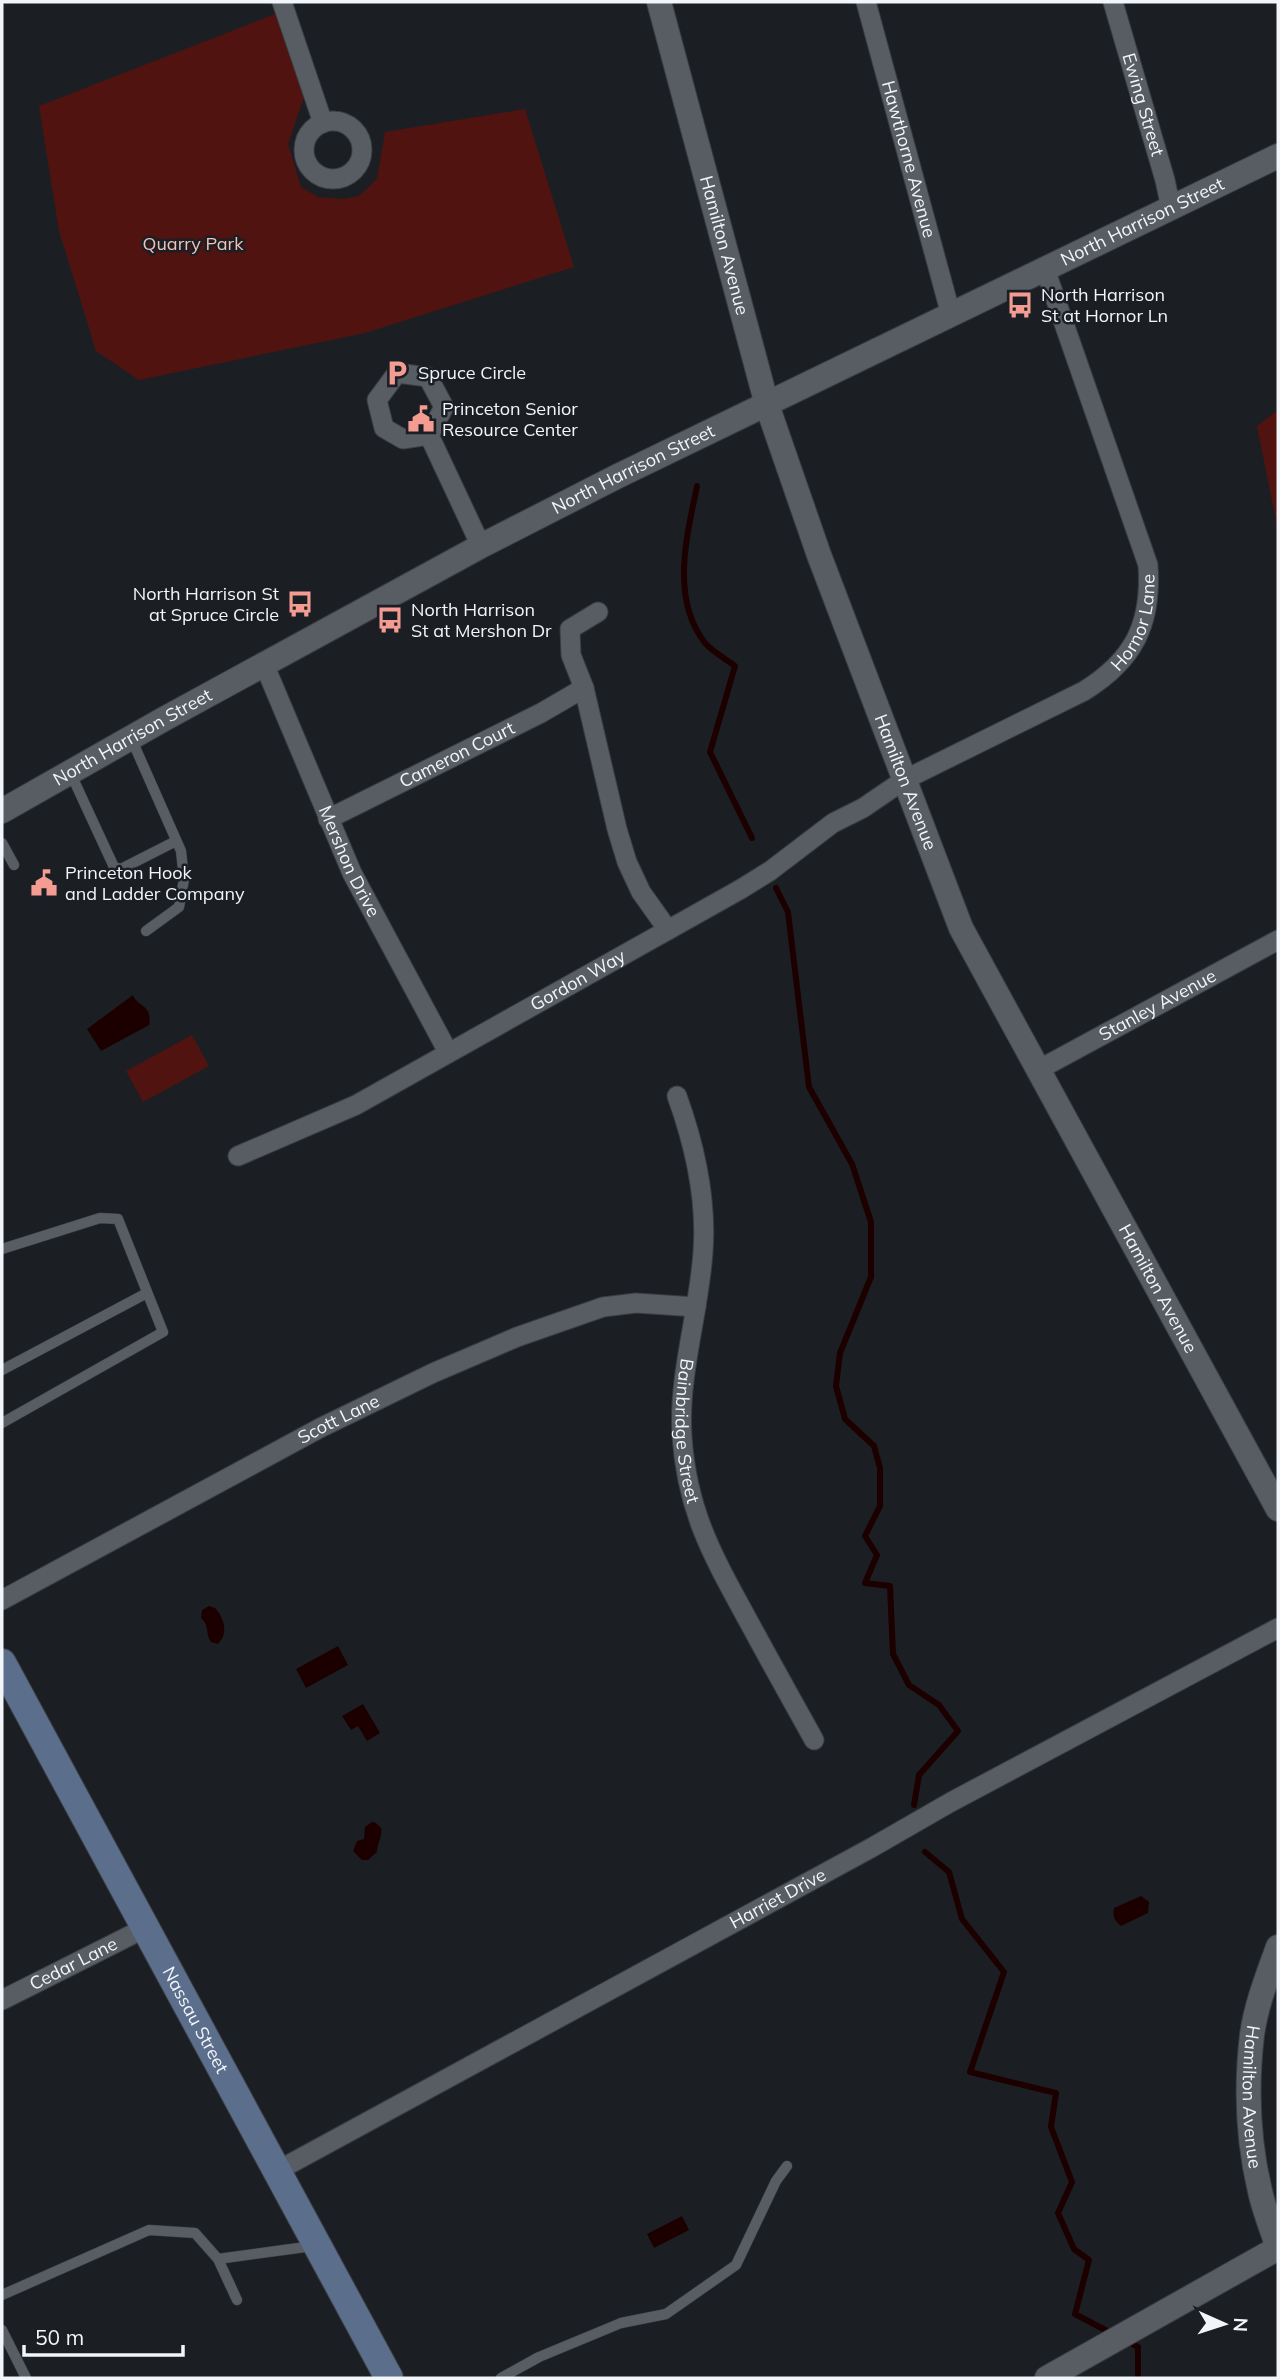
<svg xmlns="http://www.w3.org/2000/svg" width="1280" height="2380" font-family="Mulish,sans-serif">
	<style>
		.green { fill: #501310 }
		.water { fill: #1c0000 }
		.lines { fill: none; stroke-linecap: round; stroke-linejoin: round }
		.stream { stroke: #1c0000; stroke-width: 6 }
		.service-casing { stroke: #3a3d41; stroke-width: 11 }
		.minor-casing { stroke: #3a3d41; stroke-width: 21 }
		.tertiary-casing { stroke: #3a3d41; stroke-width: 26 }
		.secondary-casing { stroke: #3a3d41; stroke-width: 30 }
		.service { stroke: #585d63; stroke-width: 10 }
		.minor { stroke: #585d63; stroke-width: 19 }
		.tertiary { stroke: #585d63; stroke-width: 24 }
		.secondary { stroke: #5b6e8c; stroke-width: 28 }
		.labels { text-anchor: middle; stroke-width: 5; stroke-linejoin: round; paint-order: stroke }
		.street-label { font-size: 18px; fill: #f2f5f9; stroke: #1b1f24 }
		.park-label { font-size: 18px; fill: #f1c1ba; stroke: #1b1f24 }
		.poi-label { font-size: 18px; fill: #f2f5f9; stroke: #1b1f24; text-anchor: start }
	</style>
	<rect width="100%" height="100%" fill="#1b1f24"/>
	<!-- green -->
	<path class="green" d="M275,14L304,97L288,144L301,187L318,197L342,199L359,196L377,179L385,132L525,109L574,267L365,333L139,380L96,351L59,231L39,106Z
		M1278,410V531L1257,426Z
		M192,1035L209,1066L143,1102L126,1071Z"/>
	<!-- water -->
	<path class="water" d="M133,995C138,1008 153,1004 149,1025L101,1051L87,1029Z
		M209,1606L215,1608C224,1618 229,1633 218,1644L211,1642C205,1634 210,1626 201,1618L202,1610Z
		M338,1646L348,1665L306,1688L296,1669Z
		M363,1704L380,1733L367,1741L358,1726L351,1730L342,1716Z
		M372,1822L376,1823L381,1828C383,1836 377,1843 377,1852L368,1860H362L353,1851L357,1841L364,1839L365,1827Z
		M1141,1896L1149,1902L1148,1913L1121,1926C1115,1921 1112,1916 1114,1908Z
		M682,2216L689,2230L654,2248L647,2234Z"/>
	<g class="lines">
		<!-- stream -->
		<path class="stream" d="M697,486C687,536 670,598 705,643C713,652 726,659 735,666L710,752L752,838
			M776,888L788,912L809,1087L852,1164L871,1222V1277L840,1353L836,1386L845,1419L874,1446L880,1468V1506L865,1536L877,1555L865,1583L890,1586L893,1654L909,1685L939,1705L958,1731L919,1775L914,1805
			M925,1852L949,1872L962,1919L1004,1972L970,2072L1056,2093L1051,2127L1072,2182L1058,2213L1074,2249L1089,2260L1075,2314L1111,2333
			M1127,2341L1138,2347V2378"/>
		<!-- service casing -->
		<g class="service-casing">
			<path id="service" d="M131,738L181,851L184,879L179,907L146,931
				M70,772L114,867L121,869L176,841
				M2,843L14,865
				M2,1249L100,1218L118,1219L163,1332L2,1423
				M2,1370L147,1293
				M218,2259L313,2246
				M2,2295L149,2230L195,2233L218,2259L237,2300
				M2,2330L26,2378
				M501,2378L539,2357L621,2323L666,2314L736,2265L776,2181L787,2166"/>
		</g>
		<!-- minor casing -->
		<g class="minor-casing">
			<g id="minor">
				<path d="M282,2L323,123"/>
				<path id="s1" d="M866,2L951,315"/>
				<path id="s2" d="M1113,2L1165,180L1171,208"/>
				<circle cx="333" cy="150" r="29"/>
				<path d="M429,435L403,439L384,428L377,400L397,373L428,377L444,407L429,435L481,546"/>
				<path id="s3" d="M264,664L352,873L448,1052"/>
				<path d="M584,688L617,829L627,862L641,892L668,930"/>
				<path id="s4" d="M328,819L541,713L584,688L571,655L570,629L598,612"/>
				<path id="s5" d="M1038,1070L1278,940"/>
				<path id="s6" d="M677,1096C695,1146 707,1198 703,1252C699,1313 678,1375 682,1436C687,1513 714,1558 750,1624C771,1663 793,1702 814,1740"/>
				<path id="s7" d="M238,1156L356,1105L741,889L770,871L833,823L863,808L904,780L1084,691C1134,660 1152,624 1148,565L1045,269"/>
				<path id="s8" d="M2,1600L320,1428L433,1373L517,1337L603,1307L636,1303L696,1307"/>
				<path id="s9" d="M2,2000L145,1928"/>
				<path id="s10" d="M277,2171L871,1848L951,1802L1278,1628"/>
			</g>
		</g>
		<!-- tertiary casing -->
		<g class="tertiary-casing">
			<g id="tertiary">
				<path id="s11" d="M659,2L767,405L819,555L961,928L1278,1509"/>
				<path id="s12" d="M2,811L164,719L481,546L618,476L1278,156"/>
				<path id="s13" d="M1278,1947C1268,1975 1256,2005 1252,2035C1246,2086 1248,2141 1260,2191C1264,2210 1272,2229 1278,2248"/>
				<path d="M1047,2378L1278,2248"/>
			</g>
		</g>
		<!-- secondary casing -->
		<g class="secondary-casing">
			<g id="secondary">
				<path id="s14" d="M2,1663L389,2378"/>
			</g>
		</g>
		<!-- service -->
		<use href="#service" class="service"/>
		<!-- minor -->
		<use href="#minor" class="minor"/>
		<!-- tertiary -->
		<use href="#tertiary" class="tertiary"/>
		<!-- secondary -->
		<use href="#secondary" class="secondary"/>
	</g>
	<!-- icons -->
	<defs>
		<g id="bus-bare" transform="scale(2.1)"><path d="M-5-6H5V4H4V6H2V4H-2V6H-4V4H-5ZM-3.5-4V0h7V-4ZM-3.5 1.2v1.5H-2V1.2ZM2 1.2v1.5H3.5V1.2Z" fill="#f59c92" stroke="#1b1f24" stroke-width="2.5" paint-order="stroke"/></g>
		<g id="parking-bare" transform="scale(2.1)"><path d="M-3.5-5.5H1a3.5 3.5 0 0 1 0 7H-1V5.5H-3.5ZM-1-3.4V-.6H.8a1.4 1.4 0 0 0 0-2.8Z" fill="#f59c92" stroke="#1b1f24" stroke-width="2.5" paint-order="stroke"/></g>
		<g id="civic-bare" transform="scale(2.1)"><path d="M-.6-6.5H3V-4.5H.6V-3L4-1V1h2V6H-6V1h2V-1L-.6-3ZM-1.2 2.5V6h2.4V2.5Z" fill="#f59c92" stroke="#1b1f24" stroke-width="2.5" paint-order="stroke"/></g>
	</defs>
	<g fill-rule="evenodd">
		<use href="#bus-bare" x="1020" y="305"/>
		<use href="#parking-bare" x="397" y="373"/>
		<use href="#civic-bare" x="421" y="419"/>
		<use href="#bus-bare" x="300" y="604"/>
		<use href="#bus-bare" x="390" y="620"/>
		<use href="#civic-bare" x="44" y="883"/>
	</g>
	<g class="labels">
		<!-- street labels -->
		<g class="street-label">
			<text dy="6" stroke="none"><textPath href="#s2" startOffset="107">Ewing Street</textPath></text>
			<text dy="6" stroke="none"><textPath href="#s1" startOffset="163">Hawthorne Avenue</textPath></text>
			<text dy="6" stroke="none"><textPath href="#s12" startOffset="1284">North Harrison Street</textPath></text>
			<text dy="6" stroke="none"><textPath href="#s11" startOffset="252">Hamilton Avenue</textPath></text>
			<text dy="6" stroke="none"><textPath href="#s12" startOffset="718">North Harrison Street</textPath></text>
			<text dy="6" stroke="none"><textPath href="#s7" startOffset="1057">Hornor Lane</textPath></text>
			<text dy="6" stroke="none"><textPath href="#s12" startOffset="150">North Harrison Street</textPath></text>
			<text dy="6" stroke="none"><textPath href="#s4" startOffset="144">Cameron Court</textPath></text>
			<text dy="6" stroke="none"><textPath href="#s11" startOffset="819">Hamilton Avenue</textPath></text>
			<text dy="6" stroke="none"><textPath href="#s3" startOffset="215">Mershon Drive</textPath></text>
			<text dy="6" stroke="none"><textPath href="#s7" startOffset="383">Gordon Way</textPath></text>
			<text dy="6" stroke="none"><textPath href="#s5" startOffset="136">Stanley Avenue</textPath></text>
			<text dy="6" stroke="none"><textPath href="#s11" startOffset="1386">Hamilton Avenue</textPath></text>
			<text dy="6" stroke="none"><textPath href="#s8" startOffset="382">Scott Lane</textPath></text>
			<text dy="6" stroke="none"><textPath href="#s6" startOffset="340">Bainbridge Street</textPath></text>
			<text dy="6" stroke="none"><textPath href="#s10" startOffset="570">Harriet Drive</textPath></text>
			<text dy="6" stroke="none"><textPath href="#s9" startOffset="80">Cedar Lane</textPath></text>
			<text dy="6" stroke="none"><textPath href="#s14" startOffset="406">Nassau Street</textPath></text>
			<text dy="6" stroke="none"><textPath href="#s13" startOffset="154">Hamilton Avenue</textPath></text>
		</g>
		<!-- park labels -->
		<g class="park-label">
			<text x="193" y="250">Quarry Park</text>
		</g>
		<!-- poi labels -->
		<g class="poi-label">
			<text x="1041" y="301">North Harrison<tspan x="1041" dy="21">St at Hornor Ln</tspan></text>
			<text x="418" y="379">Spruce Circle</text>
			<text x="442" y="415">Princeton Senior<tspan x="442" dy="21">Resource Center</tspan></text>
			<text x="279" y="600" text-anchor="end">North Harrison St<tspan x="279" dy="21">at Spruce Circle</tspan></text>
			<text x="411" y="616">North Harrison<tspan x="411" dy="21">St at Mershon Dr</tspan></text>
			<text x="65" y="879">Princeton Hook<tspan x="65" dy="21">and Ladder Company</tspan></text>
		</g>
	</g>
	<!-- border -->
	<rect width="1280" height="2380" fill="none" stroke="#f2f5f9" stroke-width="7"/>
	<!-- north arrow -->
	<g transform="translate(1224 2324) rotate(93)" stroke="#1b1f24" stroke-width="5" paint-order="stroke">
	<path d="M0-5L12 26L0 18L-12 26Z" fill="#f2f5f9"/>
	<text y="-10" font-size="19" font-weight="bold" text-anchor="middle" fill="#f2f5f9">N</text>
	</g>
	<!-- scale -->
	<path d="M24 2345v10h159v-10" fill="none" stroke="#f2f5f9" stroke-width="3.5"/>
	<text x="35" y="2345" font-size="21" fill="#f2f5f9" stroke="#1b1f24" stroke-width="5" paint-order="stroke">50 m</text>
</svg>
